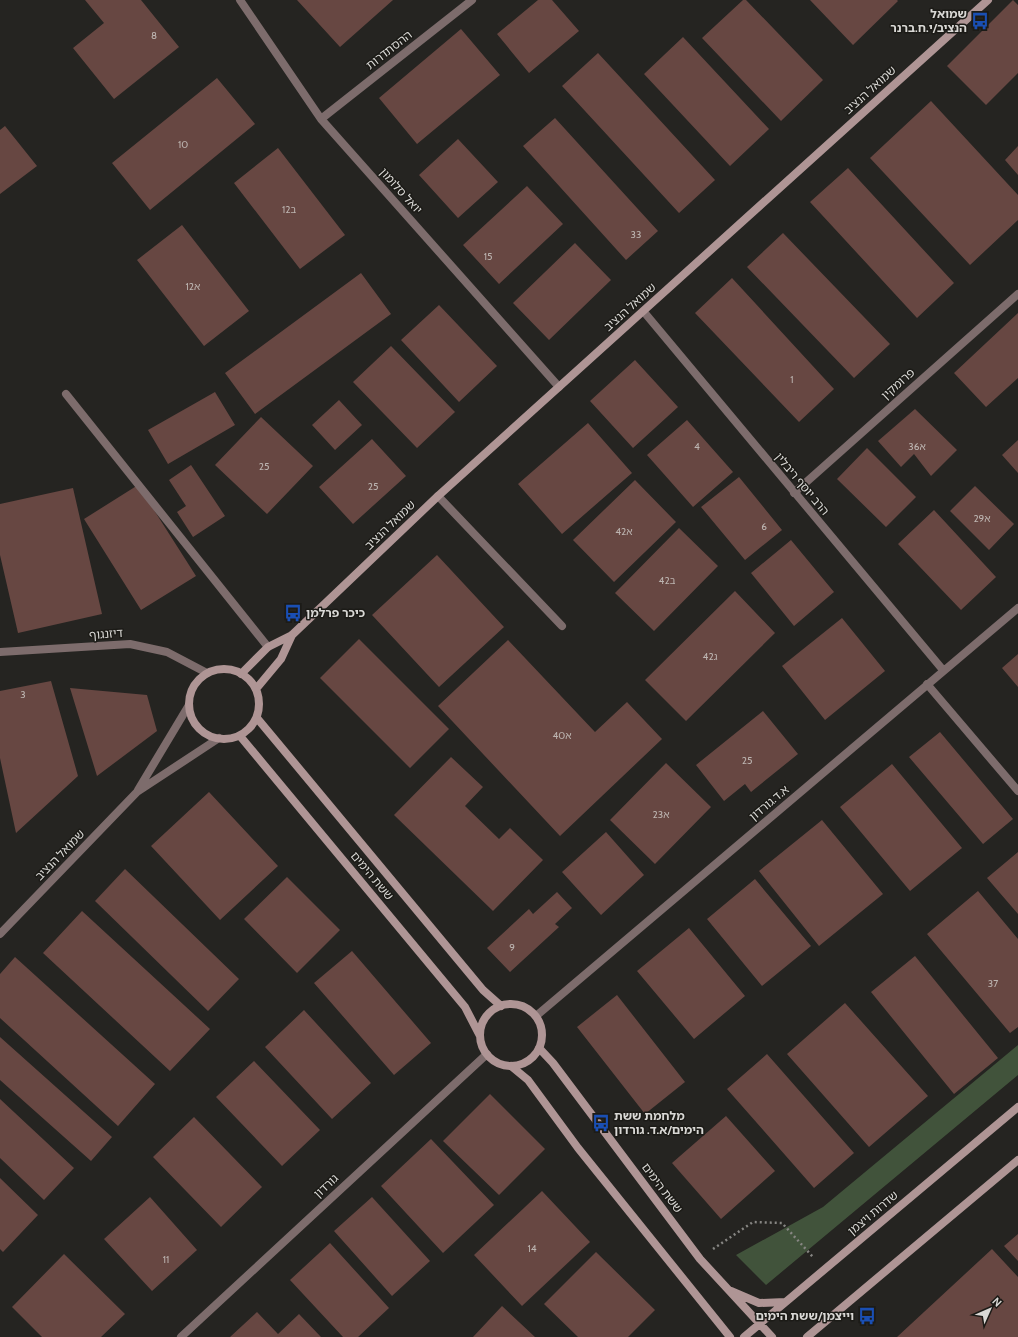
<svg xmlns="http://www.w3.org/2000/svg" width="1018" height="1337" font-family="Cabin,'Noto Sans Hebrew',sans-serif">
	<style>
		.green { fill: #41533b }
		.building { fill: #674742 }
		.lines { fill: none; stroke-linecap: round; stroke-linejoin: round }
		.path { stroke: #878683; stroke-width: 2.5; stroke-dasharray: 2 3; stroke-linecap: butt }
		.lane { stroke: #7d6c6c; stroke-width: 8 }
		.street { stroke: #7d6c6c; stroke-width: 8 }
		.secondary { stroke: #af9595; stroke-width: 8 }
		.labels { text-anchor: middle; stroke-width: 3; stroke-linejoin: round; paint-order: stroke }
		.number-label { font-size: 10px; fill: #bcb4b0 }
		.poi-label { font-size: 12px; font-weight: bold; fill: #d9d8d5; stroke: #1c1b17; text-anchor: end }
		.street-label { font-size: 12px; fill: #d9d8d5; stroke: #1c1b17 }
	</style>
	<rect width="100%" height="100%" fill="#252421"/>
	<!-- green -->
	<path class="green" d="M1018,1045V1075L766,1285L736,1255L823,1207Z"/>
	<!-- building -->
	<path class="building" d="M85,0H141L179,47L114,99L73,48L104,23Z
		M297,0H393L340,47Z
		M538,0H552L579,31L529,73L497,34Z
		M743,0H746L823,80L781,121L702,38Z
		M810,0H897L898,1L853,45Z
		M1013,0L1018,5V73L986,105L947,66Z
		M461,29L500,75L417,144L379,98Z
		M683,37L769,129L730,166L644,74Z
		M598,53L715,180L679,213L562,86Z
		M217,78L255,124L150,210L112,163Z
		M931,101L1018,195V220L970,265L870,158Z
		M555,118L658,231L626,260L523,146Z
		M5,126L37,166L0,194V130Z
		M458,139L498,182L458,218L419,175Z
		M1018,146V175L1005,160Z
		M278,148L345,235L300,269L234,183Z
		M848,168L954,283L917,318L810,202Z
		M527,186L563,224L499,284L463,245Z
		M182,225L249,311L204,346L137,260Z
		M783,233L890,344L854,378L747,267Z
		M575,243L611,280L549,340L513,303Z
		M361,273L391,314L255,414L225,373Z
		M732,278L834,389L799,422L695,313Z
		M439,305L497,366L459,402L401,340Z
		M1018,313V378L986,407L954,373Z
		M391,346L455,412L417,448L353,382Z
		M635,360L678,407L633,448L590,401Z
		M215,392L235,425L168,464L148,430Z
		M339,400L362,425L335,450L312,425Z
		M915,409L957,450L931,476L914,454L901,467L878,441Z
		M261,417L313,466L267,514L215,465Z
		M687,420L733,472L693,507L647,455Z
		M588,423L632,473L562,534L518,484Z
		M372,439L406,476L353,524L319,487Z
		M1018,440V473L1002,455Z
		M867,448L916,497L886,527L837,479Z
		M191,465L225,516L193,537L177,512L186,506L169,480Z
		M739,477L782,530L745,560L701,507Z
		M635,480L676,522L614,582L573,540Z
		M138,485L196,576L141,610L84,519Z
		M975,486L1014,524L989,550L950,511Z
		M73,488L102,614L18,633L0,555V504Z
		M934,510L996,577L961,610L898,544Z
		M679,528L718,566L654,631L615,593Z
		M791,540L834,592L794,626L751,573Z
		M437,555L504,627L439,687L372,615Z
		M735,591L775,633L686,721L645,680Z
		M842,618L885,671L825,720L782,666Z
		M359,639L449,729L410,768L320,678Z
		M508,640L595,732L627,702L662,739L560,836L438,706Z
		M1018,654V687L1002,668Z
		M51,681L78,776L16,833L0,758V691Z
		M70,688L147,695L157,731L97,776Z
		M763,711L798,754L751,792L745,784L724,801L696,765Z
		M940,732L1013,819L983,844L909,757Z
		M451,757L483,787L465,806L499,839L510,828L543,860L493,911L394,815Z
		M666,763L711,807L655,864L610,820Z
		M892,764L962,848L910,891L840,807Z
		M209,792L278,866L220,920L151,846Z
		M822,820L883,894L819,946L759,871Z
		M606,832L644,875L601,915L562,872Z
		M1018,852V914L987,878Z
		M125,869L239,979L208,1011L95,901Z
		M287,877L340,930L297,973L244,919Z
		M755,879L811,946L762,986L707,919Z
		M978,891L1018,939V1027L1010,1033L927,934Z
		M557,892L572,908L555,924L559,927L510,972L487,948L529,909L533,914Z
		M82,911L210,1029L170,1071L43,953Z
		M689,928L745,996L694,1039L637,971Z
		M352,951L431,1043L394,1075L314,983Z
		M915,956L998,1058L954,1094L871,992Z
		M15,957L155,1084L118,1126L0,1018V974Z
		M617,995L685,1082L645,1114L577,1027Z
		M845,1003L928,1096L869,1147L787,1054Z
		M304,1010L371,1083L332,1119L265,1047Z
		M0,1037L112,1137L91,1161L0,1080Z
		M767,1054L854,1153L814,1188L727,1089Z
		M254,1061L320,1130L282,1166L216,1097Z
		M490,1094L545,1149L499,1195L443,1141Z
		M0,1099L74,1168L44,1200L0,1158Z
		M726,1116L775,1171L721,1219L672,1163Z
		M194,1117L262,1187L221,1227L153,1157Z
		M431,1139L494,1205L443,1253L381,1186Z
		M0,1178L38,1215L3,1252L0,1249Z
		M542,1191L590,1242L522,1306L474,1255Z
		M150,1197L197,1250L152,1291L104,1239Z
		M372,1197L430,1261L392,1296L334,1231Z
		M1018,1234V1261L1004,1246Z
		M330,1243L389,1308L358,1337H343L290,1280Z
		M992,1249L1018,1277V1337H897Z
		M596,1252L655,1310L628,1337H578L544,1304Z
		M64,1254L125,1314L101,1337H42L12,1307Z
		M502,1306L535,1337H473Z
		M257,1312L278,1334L299,1314L321,1337H230Z"/>
	<g class="lines">
		<!-- path -->
		<path class="path" d="M713,1249L753,1222L782,1223L813,1257"/>
		<!-- lane -->
		<path class="lane" d="M66,394L268,647
			M438,496L562,626"/>
		<!-- street -->
		<path class="street" d="M240,0L321,119L559,387
			M321,119L472,0
			M644,312L943,670
			M794,493L1018,294
			M0,652L130,644L167,652L207,673
			M927,684L1018,791
			M138,790L189,705
			M0,934L137,792L219,738
			M536,1016L1018,608
			M181,1337L487,1054"/>
		<!-- secondary -->
		<path class="secondary" d="M189 704a35 35 0 1 1 70 0a35 35 0 1 1-70 0Z
			M241,674L268,647L292,635L438,496L988,0
			M256,689L281,659L292,635
			M257,718L483,990L501,1006
			M240,736L465,1007L480,1036
			M480 1035a31 31 0 1 1 62 0a31 31 0 1 1-62 0Z
			M539,1048L553,1063L700,1259L772,1337
			M511,1066L528,1080L578,1148L730,1337
			M731,1291L759,1303L785,1302
			M744,1337L1018,1107
			M807,1337L1018,1160"/>
	</g>
	<!-- icons -->
	<defs>
		<g id="bus-bare" transform="scale(1.38)"><path d="M-5-6H5V4H4V6H2V4H-2V6H-4V4H-5ZM-3.5-4V0h7V-4ZM-3.5 1.2v1.5H-2V1.2ZM2 1.2v1.5H3.5V1.2Z" fill="#1a4fb4" stroke="#1c1b17" stroke-width="2.5" paint-order="stroke"/></g>
	</defs>
	<g fill-rule="evenodd">
		<use href="#bus-bare" x="980" y="21"/>
		<use href="#bus-bare" x="293" y="613"/>
		<use href="#bus-bare" x="601" y="1123"/>
		<use href="#bus-bare" x="867" y="1316"/>
	</g>
	<g class="labels">
		<!-- number labels -->
		<g class="number-label">
			<text x="154" y="39">8</text>
			<text x="183" y="148">10</text>
			<text x="289" y="213">12ב</text>
			<text x="636" y="238">33</text>
			<text x="488" y="260">15</text>
			<text x="193" y="290">12א</text>
			<text x="792" y="383">1</text>
			<text x="697" y="450">4</text>
			<text x="917" y="450">36א</text>
			<text x="264" y="470">25</text>
			<text x="373" y="490">25</text>
			<text x="982" y="522">29א</text>
			<text x="764" y="530">6</text>
			<text x="624" y="535">42א</text>
			<text x="667" y="584">42ב</text>
			<text x="710" y="660">42ג</text>
			<text x="23" y="698">3</text>
			<text x="562" y="739">40א</text>
			<text x="747" y="764">25</text>
			<text x="661" y="818">23א</text>
			<text x="512" y="951">9</text>
			<text x="993" y="987">37</text>
			<text x="532" y="1252">14</text>
			<text x="166" y="1263">11</text>
		</g>
		<!-- poi labels -->
		<g class="poi-label">
			<text x="967" y="18">שמואל<tspan x="967" dy="14">הנציב/י.ח.ברנר</tspan></text>
			<text x="306" y="617" text-anchor="start">כיכר פרלמן</text>
			<text x="614" y="1120" text-anchor="start">מלחמת ששת<tspan x="614" dy="14">הימים/א.ד. גורדון</tspan></text>
			<text x="854" y="1320">וייצמן/ששת הימים</text>
		</g>
		<!-- street labels -->
		<g class="street-label">
			<text transform="translate(389 50) rotate(-38)" y="4">ההסתדרות</text>
			<text transform="translate(870 90) rotate(-42)" y="4">שמואל הנציב</text>
			<text transform="translate(401 191) rotate(48)" y="4">יואל סלומון</text>
			<text transform="translate(630 307) rotate(-42)" y="4">שמואל הנציב</text>
			<text transform="translate(898 384) rotate(-42)" y="4">פרומקין</text>
			<text transform="translate(802 484) rotate(50)" y="4">הרב יוסף ריבלין</text>
			<text transform="translate(390 525) rotate(-44)" y="4">שמואל הנציב</text>
			<text transform="translate(106 634) rotate(-4)" y="4">דיזנגוף</text>
			<text transform="translate(769 803) rotate(-40)" y="4">א.ד.גורדון</text>
			<text transform="translate(60 855) rotate(-46)" y="4">שמואל הנציב</text>
			<text transform="translate(372 876) rotate(50)" y="4">ששת הימים</text>
			<text transform="translate(326 1186) rotate(-43)" y="4">גורדון</text>
			<text transform="translate(662 1188) rotate(53)" y="4">ששת הימים</text>
			<text transform="translate(873 1213) rotate(-40)" y="4">שדרות ויצמן</text>
		</g>
	</g>
	<!-- north arrow -->
	<g transform="translate(990 1309) rotate(45)" stroke="#1c1b17" stroke-width="3" paint-order="stroke">
	<path d="M0-3L7 15L0 10L-7 15Z" fill="#d9d8d5"/>
	<text y="-6" font-size="11" font-weight="bold" text-anchor="middle" fill="#d9d8d5">N</text>
	</g>
</svg>
